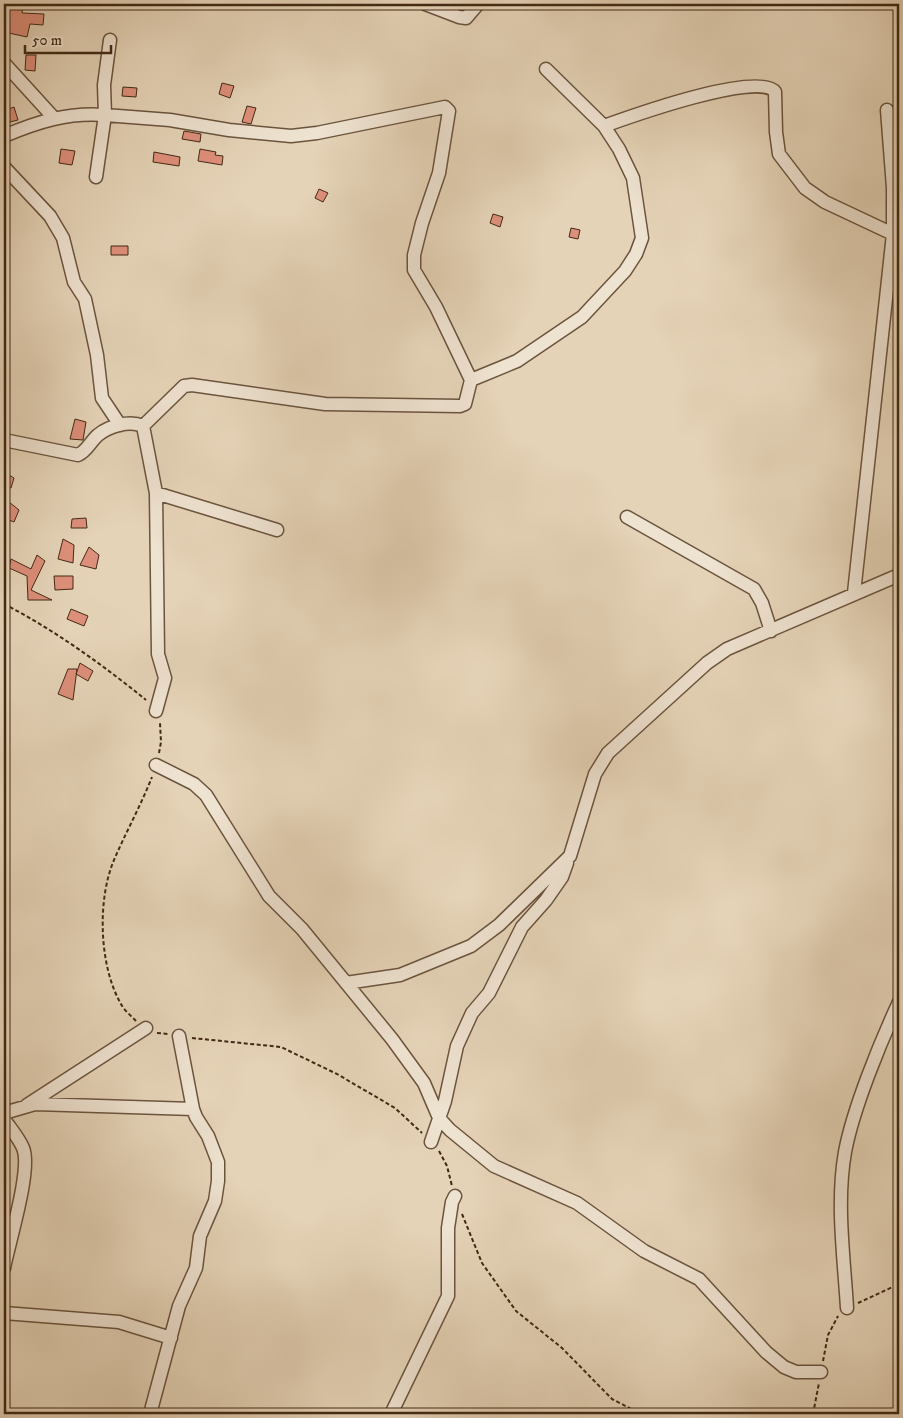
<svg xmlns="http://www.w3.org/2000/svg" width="903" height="1418" font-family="'IM FELL DW Pica',serif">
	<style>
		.building { fill: #de8f7b; stroke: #422915 }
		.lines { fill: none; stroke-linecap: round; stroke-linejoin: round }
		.street-casing { stroke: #6b543e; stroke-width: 15 }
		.path { stroke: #422915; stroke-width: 2; stroke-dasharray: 4 2.5; stroke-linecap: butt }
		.street { stroke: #eee2d0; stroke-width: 12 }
	</style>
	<rect width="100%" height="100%" fill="#e5d3b7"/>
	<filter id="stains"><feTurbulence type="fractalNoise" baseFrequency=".004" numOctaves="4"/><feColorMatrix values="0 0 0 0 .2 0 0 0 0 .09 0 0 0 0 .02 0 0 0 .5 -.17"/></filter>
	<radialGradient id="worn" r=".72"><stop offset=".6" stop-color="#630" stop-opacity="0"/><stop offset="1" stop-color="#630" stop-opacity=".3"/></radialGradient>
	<!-- building -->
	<path class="building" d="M12,4H23L22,13L44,14L43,25L30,24L27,37L4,32V11L9,12V7H12Z
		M26,55H36L35,71L25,70Z
		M222,83L234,86L230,98L219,94Z
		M123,87L137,88L136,97L122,96Z
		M247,106L256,108L251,124L242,122Z
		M14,107L18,120L10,122L6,110Z
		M184,131L201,134L200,142L182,139Z
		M61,149L75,151L72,165L59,163Z
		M200,149L216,152L215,155L223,156L222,165L198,161Z
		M154,152L180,157L179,166L153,162Z
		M319,189L328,193L323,202L315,198Z
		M493,214L503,217L500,227L490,223Z
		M571,228L580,230L578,239L569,237Z
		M111,246H128V255H111Z
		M75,419L86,422L83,440L70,439Z
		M4,472L14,478L11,488L4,487Z
		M4,498L19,510L14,522L4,518Z
		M86,518L87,528H71L72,519Z
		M63,539L74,545L73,563L58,559Z
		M89,547L99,555L96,569L80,565Z
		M37,555L45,561L31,590L52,600H28L27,576L9,568L11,559L31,569Z
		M54,576H73V589L55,590Z
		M71,609L88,616L84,626L67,619Z
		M80,663L93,671L88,681L76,674Z
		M68,669H77L73,700L58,694Z"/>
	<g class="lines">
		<!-- street casing -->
		<g class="street-casing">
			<path id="street" d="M425,4L459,17L466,18L478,4
				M4,63L54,118
				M604,126C629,117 760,70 775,92L776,132L779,154L805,188L825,202L893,234
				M4,136C37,122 68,112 105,115L104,85L110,40
				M4,167L50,216L63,238L74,282L85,299L97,355L102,398L120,425
				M96,177L105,115L170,120L229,130L291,136L317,133L445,107L449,111L439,173L422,223L414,255V270L436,307L471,380L517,361L582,317L625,271L636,254L642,238L633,178L619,149L604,126L546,69
				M143,426L184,386L192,385L325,404L460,406L465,404L471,380
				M4,440L78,455C87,451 90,442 98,435C109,426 129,420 143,426L156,493L158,654L165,678L156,711
				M156,493L277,530
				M627,517L754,589L762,603L771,631
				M854,593L893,234V188L887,110
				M156,765L194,784L206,795L269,896L302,929L392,1039L424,1083L439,1118L450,1130L494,1166L577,1203L644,1251L699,1279L766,1352L784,1367L796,1372H821
				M346,983L400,975L471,946L499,925L570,856L595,774L608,753L707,663L727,649L899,575
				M27,1105L146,1028
				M4,1113L35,1104L193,1109
				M4,1119C10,1128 19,1138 23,1148C32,1169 9,1242 4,1268
				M431,1142L445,1101L457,1046L472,1013L489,993L522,927L546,900L562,877L567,863
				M847,1308C844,1257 836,1203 845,1152C853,1109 880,1043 899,1002
				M4,1313L119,1322L171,1338
				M150,1414L179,1306L196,1268L200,1236L215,1201L218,1181V1162L208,1136L196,1117L193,1109L179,1036
				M391,1414L448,1296V1228L452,1202L455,1196"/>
		</g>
		<!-- path -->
		<path class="path" d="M4,604C53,629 103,665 146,700
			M159,753L161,742L160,723
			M136,1021C131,1016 124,1010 121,1004C99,966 97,900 114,860C126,832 141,805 152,777
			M157,1033L168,1034
			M192,1038L281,1047L337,1074L395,1108L422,1133
			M439,1151L447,1166L452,1186
			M462,1214L482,1263L516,1311L562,1348L612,1399L641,1414
			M858,1303L899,1284
			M823,1361L828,1335L838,1316
			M813,1414L819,1383"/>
		<!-- street -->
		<use href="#street" class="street"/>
	</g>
	<!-- margin -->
	<rect width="903" height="1418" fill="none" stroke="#e5d3b7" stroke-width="20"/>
	<rect x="5" y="5" width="893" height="1408" fill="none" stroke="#422915" stroke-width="2.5"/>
	<rect x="10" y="10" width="883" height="1398" fill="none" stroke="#422915"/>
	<!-- scale -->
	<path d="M25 45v8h86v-8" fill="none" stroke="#422915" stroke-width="2.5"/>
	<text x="32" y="45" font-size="15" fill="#422915" stroke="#eee2d0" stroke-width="4" paint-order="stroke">50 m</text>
	<rect width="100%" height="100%" filter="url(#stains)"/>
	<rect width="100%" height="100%" fill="url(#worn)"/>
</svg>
